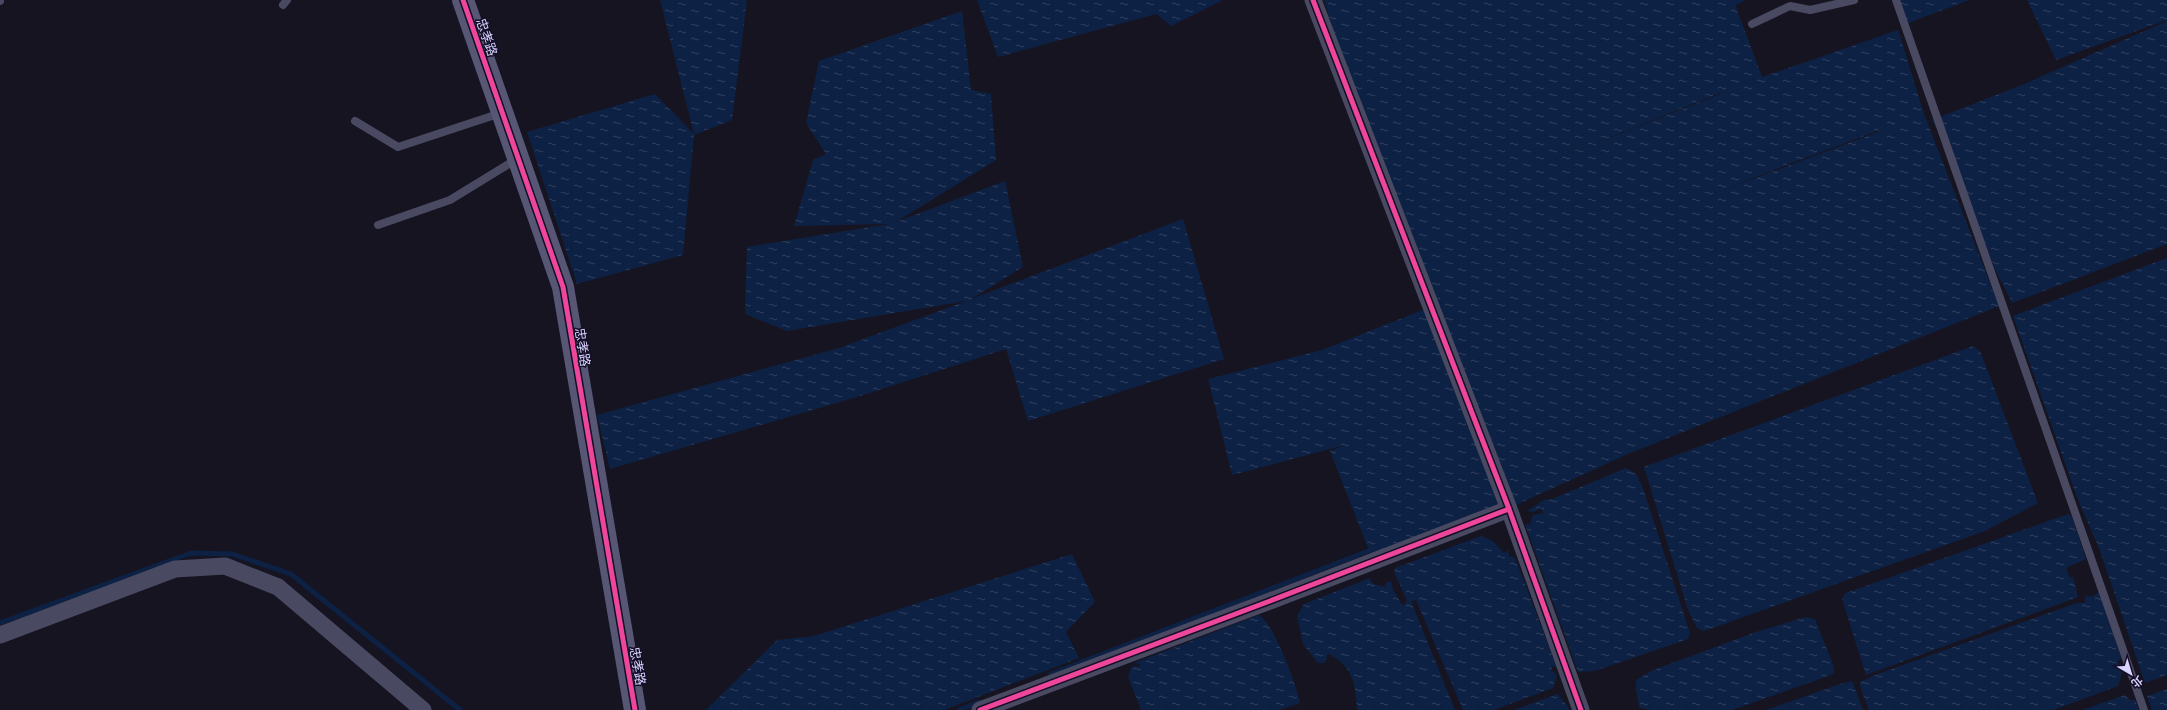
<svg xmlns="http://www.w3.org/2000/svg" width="2167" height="710" font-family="'IBM Plex Sans','Noto Sans TC',sans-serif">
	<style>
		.water { fill: url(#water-ripples); fill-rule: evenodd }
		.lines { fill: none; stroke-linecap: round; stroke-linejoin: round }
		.stream { stroke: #0d2144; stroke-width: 5 }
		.lane { stroke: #4a4962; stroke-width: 8 }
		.street { stroke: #4a4962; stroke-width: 17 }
		.secondary { stroke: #575674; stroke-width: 22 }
		.cycleway-casing { stroke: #130f26; stroke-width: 8 }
		.cycleway { stroke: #ed469a; stroke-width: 5 }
		.labels { text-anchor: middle; stroke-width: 3; stroke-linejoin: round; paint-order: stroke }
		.street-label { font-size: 13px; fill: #d9d4ff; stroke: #130f26 }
	</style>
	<defs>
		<pattern id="water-ripples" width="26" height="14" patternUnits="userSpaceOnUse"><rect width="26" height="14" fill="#0d2144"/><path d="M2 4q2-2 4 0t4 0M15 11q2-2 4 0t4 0" fill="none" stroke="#304060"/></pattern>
	</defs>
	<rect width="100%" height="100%" fill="#161421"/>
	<!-- water -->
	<path class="water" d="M660,0H747L732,120L694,135L683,255L577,284L527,132L655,94L694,134Z
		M977,0H1223L1171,26L1156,14L998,57Z
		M1324,0H1738L1734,2L1762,77L1898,30L1924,114L1999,306L1628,454L1505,510L1374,563L1330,451L1345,445L1232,475L1208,379L1322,350L1430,307L1367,137ZM1720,93V94L1484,188ZM1883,129V130L1716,193L1794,162Z
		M1897,0H1969L1906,24Z
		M2027,0H2167V20L2056,60Z
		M962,11L971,90L991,94L996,160L896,222L1005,181L1023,267L971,299L1183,219L1224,359L1028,421L1006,349L857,397L610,469L597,415L839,348L966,301L787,331L745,314L747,247L889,224L794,226L813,160L826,154L806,123L819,61Z
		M2167,21V244L2012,303L1995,269L1956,168L1932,120L2022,85Z
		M2167,258V675L2145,683L2099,548L2078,500L2013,316Z
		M1973,346L1980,351L2038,503L1985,531L1704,631L1697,628L1688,610L1644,467Z
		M1626,468L1636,474L1643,488L1690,633L1688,639L1595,671L1578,672L1525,524H1530L1533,515L1543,513L1541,508L1534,512L1527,511L1544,500L1552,499Z
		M2068,514L2072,517L2086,559L2066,568L2070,578L2073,577L2078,597L1866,675L1842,599L1846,593Z
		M1481,536L1493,541L1504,553L1508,550L1509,556L1515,558L1557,668L1553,666L1551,670L1557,675L1553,688L1494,710H1463L1416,600L1411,601L1455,710H1357C1356,686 1353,665 1328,654L1325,663H1318L1303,644L1297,616L1304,604L1370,578C1373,587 1377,584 1385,587L1386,583L1391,581L1393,590L1403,606L1407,601L1394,572L1395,568Z
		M1072,554L1095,602L1066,632L1079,658L944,710H706L777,640L814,636Z
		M2099,592L2121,658L2118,661L2120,668L2124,667L2118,686L2053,710H1869L1860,687V682L1875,675L2077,603H2085V595L2091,597Z
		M1259,615C1273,622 1297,686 1300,703L1279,710H1141L1128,677L1132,666L1140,667L1139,664L1134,663Z
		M1806,617L1815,619L1834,667V673L1828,676L1732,710H1649L1639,707L1636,690V680L1653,670L1759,631Z
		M1852,681L1863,710H1766L1840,684Z
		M2167,689V710H2152L2147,696Z
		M1558,694L1570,710H1514Z
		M2125,695L2130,700H2135L2139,710H2082Z"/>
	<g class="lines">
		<!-- stream -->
		<path class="stream" d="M1729,5L1741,0
			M0,623L191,553L232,554L291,574L460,710
			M1051,674L1376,548
			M959,710L979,702"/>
		<!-- lane -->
		<path class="lane" d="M1896,0L2144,710
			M0,1V0
			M283,5L287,0
			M1752,24L1790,6L1810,10L1854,0
			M355,121L398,147L501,113
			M378,225L450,200L517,159"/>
		<!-- street -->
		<path class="street" d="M1313,0L1509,509
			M0,635L175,569L225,566L278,587L423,710
			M980,710L1270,601L1509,509L1581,710"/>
		<!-- secondary -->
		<path class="secondary" d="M463,0L563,287L635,710"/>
		<!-- cycleway casing -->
		<g class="cycleway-casing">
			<path id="cycleway" d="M463,0L563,287L635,710
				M1313,0L1509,509
				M980,710L1270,601L1509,509L1581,710"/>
		</g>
		<!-- cycleway -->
		<use href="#cycleway" class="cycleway"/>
	</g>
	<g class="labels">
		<!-- street labels -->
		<g class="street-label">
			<text transform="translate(487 37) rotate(71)" y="5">忠孝路</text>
			<text transform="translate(583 347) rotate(81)" y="5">忠孝路</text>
			<text transform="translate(638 666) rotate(80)" y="5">忠孝路</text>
		</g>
	</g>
	<!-- north arrow -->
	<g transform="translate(2131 674) rotate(142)" stroke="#130f26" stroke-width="3" paint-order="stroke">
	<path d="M0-3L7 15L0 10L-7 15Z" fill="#d9d4ff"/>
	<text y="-6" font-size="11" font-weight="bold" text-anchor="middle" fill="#d9d4ff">北</text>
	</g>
</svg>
